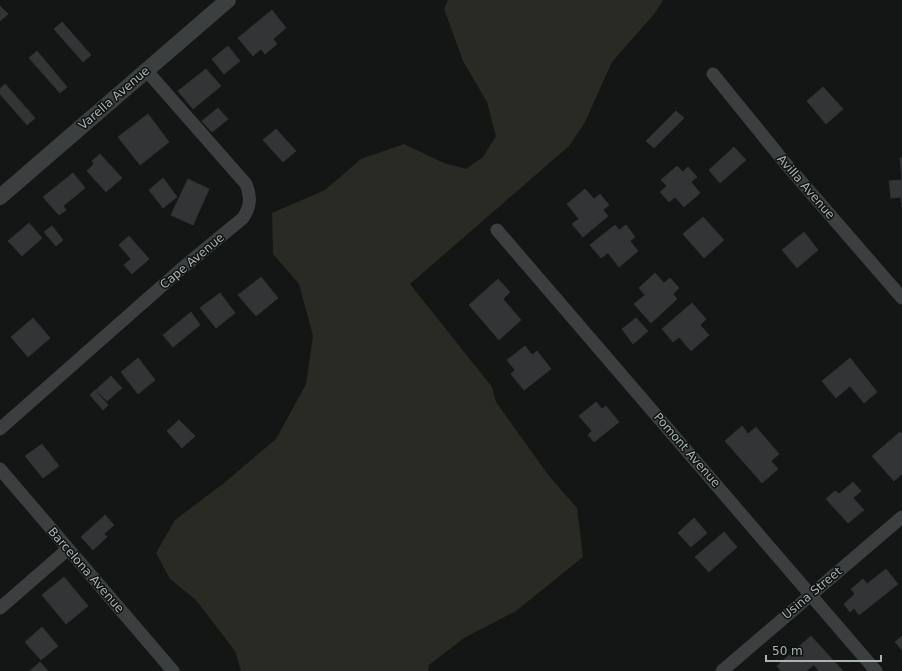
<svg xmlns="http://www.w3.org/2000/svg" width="902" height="671" font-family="'DejaVu Sans',sans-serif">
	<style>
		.green { fill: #282a23 }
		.building { fill: #323435; stroke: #2f3132 }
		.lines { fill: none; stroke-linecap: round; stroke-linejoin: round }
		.minor { stroke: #3b3f3f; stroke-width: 13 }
		.tertiary { stroke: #3b3f3f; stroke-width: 16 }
		.labels { text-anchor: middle; stroke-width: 3; stroke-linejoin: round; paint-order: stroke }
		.street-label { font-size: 12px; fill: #a8b5b3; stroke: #0f1111 }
	</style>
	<rect width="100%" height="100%" fill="#141616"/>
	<!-- green -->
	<path class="green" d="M448,0H663L655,13L612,62L584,124L569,146L410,284L492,387L496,402L549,476L577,508L583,557L516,611L464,638L429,665L428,671H241L235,651L196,600L170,579L156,553L175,520L224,483L276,439L306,384L313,336L299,284L273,254L272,213L325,190L361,159L404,144L444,163L466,169L483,157L496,136L487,102L463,61L444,9Z"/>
	<!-- building -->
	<path class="building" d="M0,6L8,14L0,21Z
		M272,10L286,28L273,39L277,44L265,54L261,49L253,56L238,38Z
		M62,22L91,55L83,62L54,29Z
		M228,46L240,61L224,74L212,59Z
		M37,51L67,87L60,93L29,58Z
		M206,69L221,86L193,109L178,91Z
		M5,84L35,118L27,125L0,94V89Z
		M823,87L843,109L826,124L807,101Z
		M218,108L228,119L212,132L202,121Z
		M676,111L684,118L654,148L646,141Z
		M148,114L169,142L140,165L118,137Z
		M276,129L296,151L283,162L263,140Z
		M734,147L746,160L720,183L709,170Z
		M100,154L122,178L106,192L87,171L94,164L92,161Z
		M900,158H902V207L901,197L891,198L889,181L902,180Z
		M677,166L683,172L688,167L697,177L691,182L700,193L684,207L675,197L669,202L660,192L667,186L661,180Z
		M73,173L85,188L63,206L66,210L59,215L43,197Z
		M163,178L177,197L163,208L149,190Z
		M188,179L209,189L193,225L171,215Z
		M585,189L594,199L600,194L609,205L603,210L608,216L583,237L572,224L579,219L567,204Z
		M703,217L724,240L704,258L683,234Z
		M29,223L42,238L22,256L8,241Z
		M615,225L619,230L626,225L635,237L630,241L638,251L619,267L608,253L601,258L590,245Z
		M52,226L63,240L56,246L44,232Z
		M804,232L818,250L797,268L782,250Z
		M129,236L149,259L132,274L124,265L131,259L119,245Z
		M655,273L664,283L670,278L679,288L673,294L677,299L651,323L634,304L645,295L639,288Z
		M261,277L278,298L256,316L238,295Z
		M498,279L510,292L503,299L521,320L499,340L469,305Z
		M220,293L235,313L216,328L200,308Z
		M692,303L706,319L700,325L709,335L691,351L679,337L673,342L662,329Z
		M191,312L200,325L173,347L163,335Z
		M33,318L50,338L28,357L11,337Z
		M636,318L648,331L633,344L622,329Z
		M525,346L532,355L537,351L551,369L524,390L511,374L515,370L507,360Z
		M138,358L155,380L138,394L121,372Z
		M850,358L877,392L864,403L850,386L836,398L822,381Z
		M111,376L122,388L107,401L96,390Z
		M95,390L108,405L103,410L90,395Z
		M596,402L602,409L606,406L619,422L594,442L588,435L592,431L579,416Z
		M179,420L195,436L182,448L167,431Z
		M742,426L748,434L756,427L779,454L771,461L778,469L762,483L725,441Z
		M900,432L902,434V474L894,481L872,456Z
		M42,444L59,466L43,478L25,456Z
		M853,482L861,491L853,498L864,510L848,523L826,499L835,491L839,494Z
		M105,515L114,525L104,534L107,537L93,550L81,537Z
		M694,518L707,533L691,547L678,533Z
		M724,532L737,547L709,572L695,557Z
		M886,569L898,584L859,615L854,608L850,612L844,604L855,594L851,589L863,579L867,584Z
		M64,577L88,606L66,624L42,595Z
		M42,627L58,646L41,660L25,642Z
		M811,636L843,671H819L814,665L806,671H781L777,666Z
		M902,636V650L895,642Z
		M40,662L48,671H30Z"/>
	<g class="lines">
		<!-- minor -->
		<path class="minor" d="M713,74L786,164L902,298
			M497,230L876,671
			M0,429L180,270L243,218C251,206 251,197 246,184L146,70
			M0,469L173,671
			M0,608L68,549
			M722,671L902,517"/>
		<!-- tertiary -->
		<path class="tertiary" d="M0,197L228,0"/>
	</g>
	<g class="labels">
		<!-- street labels -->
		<g class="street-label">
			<text transform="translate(114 98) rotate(-41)" y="4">Varella Avenue</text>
			<text transform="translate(806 187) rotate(49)" y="4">Avilla Avenue</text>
			<text transform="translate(192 261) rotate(-40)" y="4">Cape Avenue</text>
			<text transform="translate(687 450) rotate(49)" y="4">Pomont Avenue</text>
			<text transform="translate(86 570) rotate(49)" y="4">Barcelona Avenue</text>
			<text transform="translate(812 593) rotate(-40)" y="4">Usina Street</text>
		</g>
	</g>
	<!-- scale -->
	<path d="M766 655v6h115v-6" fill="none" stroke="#a8b5b3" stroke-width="2"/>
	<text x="772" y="655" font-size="12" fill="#a8b5b3" stroke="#0f1111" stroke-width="3" paint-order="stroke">50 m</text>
</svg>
